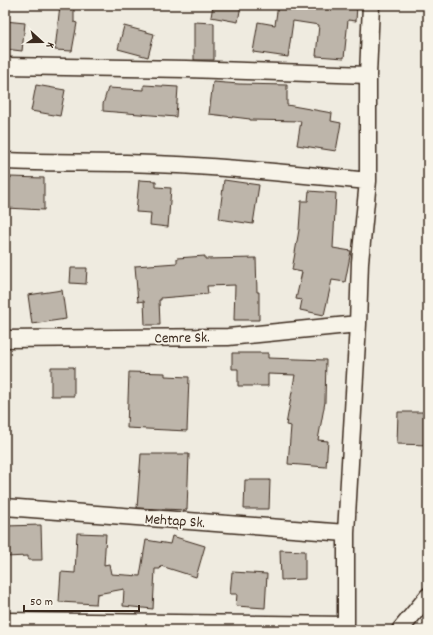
<svg xmlns="http://www.w3.org/2000/svg" width="433" height="635" font-family="Dekko,sans-serif">
	<style>
		.building { fill: #bdb5aa; stroke: #3b2a1e }
		.lines { fill: none; stroke-linecap: round; stroke-linejoin: round }
		.street-casing { stroke: #3b2a1e; stroke-width: 19 }
		.street { stroke: #f7f3e8; stroke-width: 16 }
		.labels { text-anchor: middle; stroke-width: 4; stroke-linejoin: round; paint-order: stroke }
		.street-label { font-size: 15px; fill: #3b2a1e; stroke: #f7f3e8 }
	</style>
	<rect width="100%" height="100%" fill="#efebe0"/>
	<filter id="ink" filterUnits="userSpaceOnUse"><feTurbulence type="fractalNoise" baseFrequency=".025" numOctaves="2"/><feDisplacementMap in="SourceGraphic" scale="8" xChannelSelector="R" yChannelSelector="G"/><feConvolveMatrix kernelMatrix="1 2 1 2 8 2 1 2 1" color-interpolation-filters="sRGB"/></filter>
	<g filter="url(#ink)">
		<!-- building -->
		<path class="building" d="M60,5H74V22L77,23L72,51L55,50Z
			M213,5H241L238,22L211,17Z
			M278,5H357L356,21L348,20L344,58L316,56L319,25L293,21L288,57L253,52L258,22L275,25Z
			M5,21L25,23L22,51L5,49Z
			M194,22L214,23V60H194Z
			M124,26L154,34L148,57L118,49Z
			M213,82L239,84L287,85V105L332,113L331,121L341,123L336,151L297,145L301,121L250,120V119L209,114Z
			M36,85L65,90L60,116L31,111Z
			M144,85L178,87L176,117L103,111V104L108,88L144,90Z
			M10,177L44,178V210L7,208Z
			M139,180L156,181V187L171,188L168,227L150,225L151,213L136,212Z
			M224,180L259,185L253,224L219,219Z
			M309,191L336,193L333,248L351,251L345,282L332,280L324,315L300,310L302,300L296,299L302,272L292,270L299,230L301,201H308Z
			M205,256V259L256,258L257,292H259V320H234L235,285L207,286L208,294L161,298V300H159L160,325H145L144,301L138,302L135,266L177,263V258Z
			M71,268H87L86,284L70,283Z
			M62,290L66,319L32,324L28,295Z
			M232,353H268V358L326,360L325,402L318,440L328,441L326,467L288,464L291,426L286,425L295,375L268,374V386H238V369H232Z
			M51,367H74V396H51Z
			M129,372L165,373V376L189,377L187,431L127,428Z
			M398,412H428V445L397,444Z
			M141,454H189L187,510L137,508Z
			M245,480H270L269,509H244Z
			M41,525L42,560H28V556L5,557V526Z
			M77,533L106,534L104,565L109,564L111,574L140,576L146,540L170,544L172,536L205,546L196,577L161,566L160,569H155L153,609L123,606L124,589L97,594L96,604L59,602L61,572L75,573Z
			M280,550L305,551V579L281,580Z
			M232,572L267,574L265,608L236,606L237,594H230Z"/>
		<g class="lines">
			<!-- street casing -->
			<g class="street-casing">
				<path id="street" d="M5,66L187,69L368,75
					M5,161C45,163 86,162 126,163C207,165 288,173 368,181
					M5,339L228,337L358,324
					M5,507L346,533
					M5,621L346,625
					M346,630V533L358,324L360,262L368,181V75L371,5
					M400,630L428,596"/>
			</g>
			<!-- street -->
			<use href="#street" class="street"/>
		</g>
	</g>
	<g class="labels">
		<!-- street labels -->
		<g class="street-label">
			<text transform="translate(182 337) rotate(-1)" y="5">Cemre Sk.</text>
			<text transform="translate(175 520) rotate(4)" y="5">Mehtap Sk.</text>
		</g>
	</g>
	<!-- margin -->
	<rect width="433" height="635" fill="none" stroke="#f7f3e8" stroke-width="20"/>
	<rect x="10" y="10" width="413" height="615" fill="none" stroke="#3b2a1e" stroke-width="1.5" filter="url(#ink)"/>
	<!-- north arrow -->
	<g transform="translate(42 42) rotate(111)" stroke="#f7f3e8" stroke-width="3" paint-order="stroke">
	<path d="M0-3L7 15L0 10L-7 15Z" fill="#3b2a1e"/>
	<text y="-6" font-size="11" font-weight="bold" text-anchor="middle" fill="#3b2a1e">K</text>
	</g>
	<!-- scale -->
	<path d="M24 605v6h115v-6" fill="none" stroke="#3b2a1e" stroke-width="2"/>
	<text x="30" y="605" font-size="12" fill="#3b2a1e" stroke="#f7f3e8" stroke-width="3" paint-order="stroke">50 m</text>
</svg>
